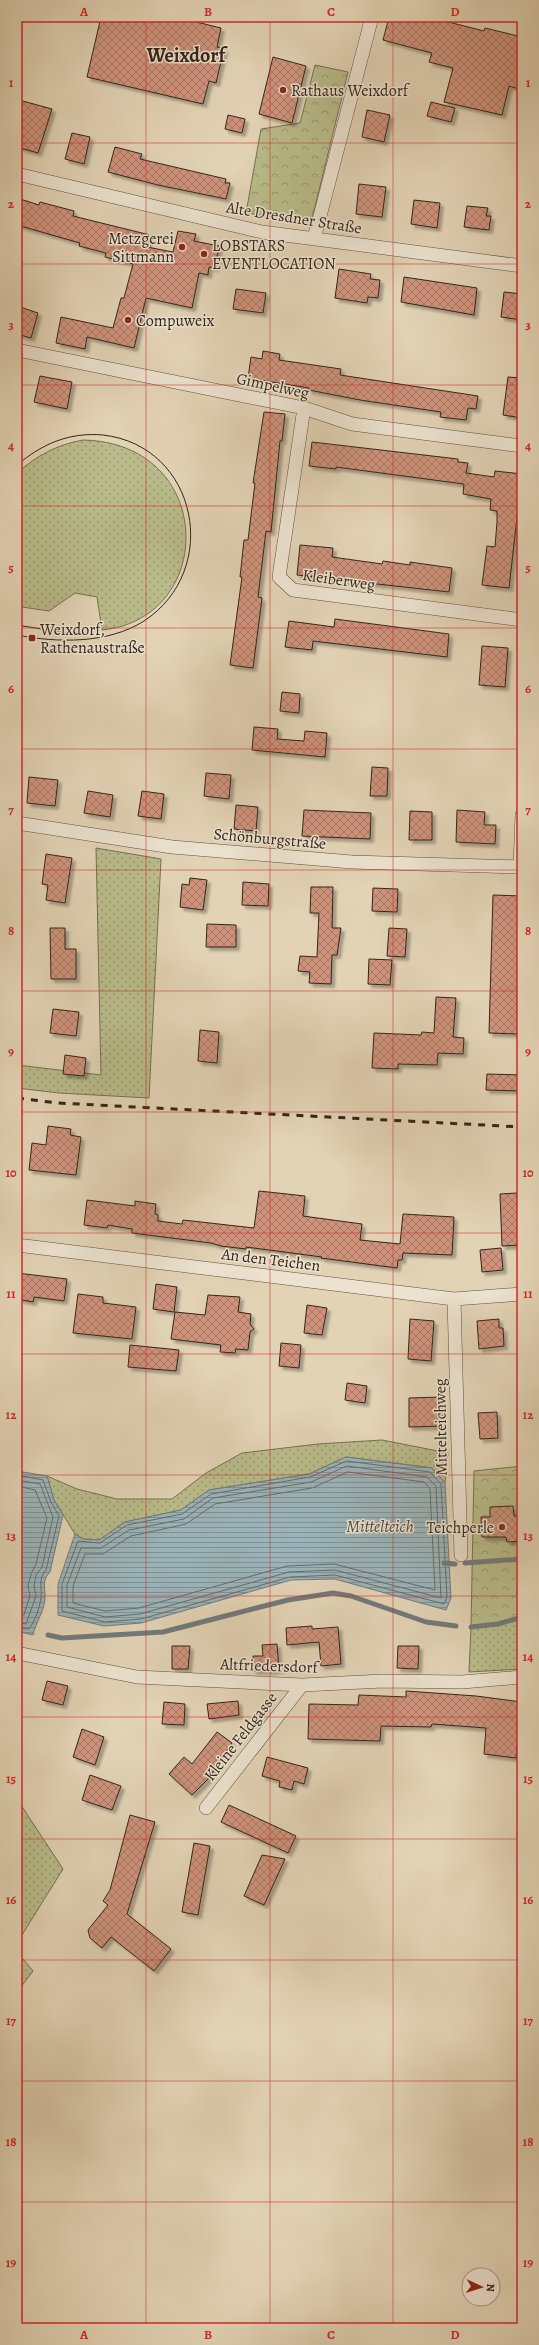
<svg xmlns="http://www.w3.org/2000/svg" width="539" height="2345" font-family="Alegreya,serif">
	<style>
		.grass { fill: url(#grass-dots); stroke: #767052 }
		.forest { fill: url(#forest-crowns); stroke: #767052 }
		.water { fill: url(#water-rules); stroke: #717a7a }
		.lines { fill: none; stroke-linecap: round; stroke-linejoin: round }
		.shore { stroke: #666c6a; stroke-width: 1 }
		.stream { stroke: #717a7a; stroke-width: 5 }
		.building { fill: url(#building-cross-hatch); stroke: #322419; filter: url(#shadow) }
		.minor-casing { stroke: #5e5040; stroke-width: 14 }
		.minor { stroke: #ece2cf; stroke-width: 13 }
		.tram { stroke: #322419; stroke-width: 1 }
		.rail { stroke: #322419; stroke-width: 3; stroke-dasharray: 7 7; stroke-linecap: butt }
		.grid { fill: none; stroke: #d62828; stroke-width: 1; stroke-opacity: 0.55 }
		.poi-dot { fill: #8f2418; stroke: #ece2cf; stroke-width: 1.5 }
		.labels { text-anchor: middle; stroke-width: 3; stroke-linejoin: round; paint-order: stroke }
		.poi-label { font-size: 16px; fill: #322419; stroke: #ece2cf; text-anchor: start }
		.street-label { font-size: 16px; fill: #322419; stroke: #ece2cf }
		.water-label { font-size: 17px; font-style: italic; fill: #4c4841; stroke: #ece2cf }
		.district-label { font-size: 20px; font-weight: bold; fill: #322419; stroke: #ece2cf }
		.neatline { fill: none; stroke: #d62828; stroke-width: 1.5 }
		.grid-label { font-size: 13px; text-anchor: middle; font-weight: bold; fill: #d62828 }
	</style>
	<defs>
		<pattern id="grass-dots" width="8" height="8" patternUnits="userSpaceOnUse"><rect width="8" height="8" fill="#b9bb8a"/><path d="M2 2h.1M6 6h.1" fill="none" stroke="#979870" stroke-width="1.8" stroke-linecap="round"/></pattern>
		<pattern id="forest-crowns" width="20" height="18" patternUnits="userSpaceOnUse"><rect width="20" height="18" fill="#b9bb8a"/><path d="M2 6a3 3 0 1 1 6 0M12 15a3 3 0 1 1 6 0" fill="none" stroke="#979870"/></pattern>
		<pattern id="water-rules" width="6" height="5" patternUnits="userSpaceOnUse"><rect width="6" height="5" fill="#9bb4ba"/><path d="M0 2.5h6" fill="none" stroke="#7f9296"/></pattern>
		<pattern id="building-cross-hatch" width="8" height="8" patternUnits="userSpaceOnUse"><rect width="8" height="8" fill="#cf937c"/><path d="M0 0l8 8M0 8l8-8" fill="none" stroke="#a97865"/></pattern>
		<filter id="shadow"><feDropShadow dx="3.5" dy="3.5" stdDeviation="1" flood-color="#0004"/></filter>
	</defs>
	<rect width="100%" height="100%" fill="#e2d3b5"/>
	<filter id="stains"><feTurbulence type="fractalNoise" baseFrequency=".005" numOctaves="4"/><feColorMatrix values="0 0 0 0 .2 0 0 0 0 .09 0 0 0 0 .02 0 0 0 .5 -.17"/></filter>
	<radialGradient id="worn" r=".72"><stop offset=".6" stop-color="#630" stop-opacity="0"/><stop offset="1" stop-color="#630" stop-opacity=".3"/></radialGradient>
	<!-- grass -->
	<path class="grass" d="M83,440C217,443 217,619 102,630L97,597L75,593L49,611L22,607L21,618L17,617V473C38,455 56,445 83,440Z
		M96,848L161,859L149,1098L59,1093L17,1088V1065L101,1075Z
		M382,1440L448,1453L445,1483L432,1468L346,1457L309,1474L209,1490L181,1510L125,1522L99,1540L83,1539L75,1534L54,1500L47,1476L77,1489L117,1499H172L206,1473L242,1453L318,1444Z
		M522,1617V1669L469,1672L471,1627L498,1624Z
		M17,1799L63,1869L17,1943Z
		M17,1952L33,1971L17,1992Z"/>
	<!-- forest -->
	<path class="forest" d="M315,65L348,72L311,223L246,213L261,129L300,123Z
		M522,1466V1617L498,1624L471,1627L474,1471Z"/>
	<!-- water -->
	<path class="water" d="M346,1457L432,1468L445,1483L451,1598L446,1610L335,1579L291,1580L141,1623L104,1626L58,1615V1584L75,1534L83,1539L99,1540L125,1522L181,1510L209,1490L309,1474Z
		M17,1471L47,1476L54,1500L63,1515L50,1572C42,1580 45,1586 45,1596C46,1609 35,1623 33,1635L17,1631Z"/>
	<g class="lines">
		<!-- shore -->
		<path class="shore" d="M347,1461L430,1472L441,1484L447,1597L444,1604L335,1575L290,1577L141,1619L105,1622L62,1611V1584L78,1541L100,1543L127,1525L182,1514L211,1494L310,1477Z
			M347,1466L427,1477L436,1486L441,1598L335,1570L289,1572L140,1614L105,1617L67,1607V1585L81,1548H101L129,1530L184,1519L213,1498L311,1482Z
			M348,1472L424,1482L430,1489L435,1590L334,1564L287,1566L139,1608L105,1611L73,1603V1586L85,1554H103L131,1536L186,1524L215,1504L312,1488Z
			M17,1475L43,1480L51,1502L59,1516L46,1570C38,1579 42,1585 41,1597C40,1607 35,1621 29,1629L17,1627
			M17,1480L40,1484L53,1517L42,1567L36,1575L34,1586L36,1596L26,1624L17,1622
			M17,1486L35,1490L47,1518L36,1564L31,1574L28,1586L30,1596L24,1615L17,1616"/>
		<!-- stream -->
		<path class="stream" d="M444,1563L455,1564
			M465,1563L522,1559
			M471,1627L498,1624L522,1617
			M48,1635L62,1638L163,1632L288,1600L333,1593L351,1596L426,1622L456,1626"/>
	</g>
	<!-- building -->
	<path class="building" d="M101,17H176L221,28L217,47L224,49L216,83L209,81L203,104L87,77Z
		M389,17H429L484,31L485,28L522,37V90L509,86L502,115L444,102L453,68L429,62L432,53L383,40Z
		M273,57L306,66L292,123L259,114Z
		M19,100L52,109L38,153L17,147V107Z
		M431,102L455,108L451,122L427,116Z
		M367,110L390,115L384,142L362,137Z
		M228,115L245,119L242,133L225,129Z
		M72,133L90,137L84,164L65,159Z
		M115,147L142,154L140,159L226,179L225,183H230L226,199L158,185L108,172Z
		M359,184L386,187L382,217L356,214Z
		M17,198L39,205L40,202L74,211L73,216L150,235L147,247L173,252L178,231L196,234L194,241L219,246L215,268L209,267L208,275L199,273L192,308L146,298L134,348L87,337L85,349L56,343L61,317L113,328L121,298H124L133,264L105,257L106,253L79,246L80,243L17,225Z
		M414,200L440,203L437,228L411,224Z
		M467,206L488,208L486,216H491L489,230L464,227Z
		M339,269L371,274L370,279L380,280L378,298L368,297L367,303L335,298Z
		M404,277L477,288L474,315L401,302Z
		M236,289L266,293L263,313L233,309Z
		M504,292L522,294V320L501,317Z
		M17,306L38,313L31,338L17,334Z
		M263,351L280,354L279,360L341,369L340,375L478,396L476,409L468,408L466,420L440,417L441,412L360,400L309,390V388L248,378L251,357L262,359Z
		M40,376L72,382L67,409L34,402Z
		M508,377L522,378V418L503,415Z
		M264,412L285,414L282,441H280L271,532L266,531L258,597L262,598L253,668L230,665L242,577H240L244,540H248L255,483H253Z
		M312,442L458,459V462L468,463L466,473L494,477L495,471L522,474L509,588L482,585L487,546L495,547L497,522V511L490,510L491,499L463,494L464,484L336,467V469L309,466Z
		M300,545L333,548L332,557L382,564L383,561L410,565V562L452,568L449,592L297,575Z
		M335,619L449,634L447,657L313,641L312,650L285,647L289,621L334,627Z
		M482,646L508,648L505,687L479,685Z
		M282,692L300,694L299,713L280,711Z
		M254,727L278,729L277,739L304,741L305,731L327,733L325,757L252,750Z
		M372,767L388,768L387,796H370Z
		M206,773L231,775L229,799L204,796Z
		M29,777L58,780L55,806L27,803Z
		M88,791L113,795L110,817L84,813Z
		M142,791L164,794L161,819L138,816Z
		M236,805L258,807L256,831L234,829Z
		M304,810L371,813L370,839L302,836Z
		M457,810L485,812L484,825H496L495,844L456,842Z
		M410,811L432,812V840H409Z
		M46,854L72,858L65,903L46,900L48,885L42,884Z
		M190,878L207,880L203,910L180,907L182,884L189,885Z
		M243,882L269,884L268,906L242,905Z
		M311,887H333L332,928H341L337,955H332L331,984L309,983L310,972L298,971L300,956L317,957L319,913H310Z
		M373,888L398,889L397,912L372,911Z
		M493,895L522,896L519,1034L489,1033Z
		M207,924L236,925V947H206Z
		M50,928H65V949H76V979H51Z
		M389,928L407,929L405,957L387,956Z
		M369,959L392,960L390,985L368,984Z
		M436,997L456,998L453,1037L464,1038L463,1054L438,1053L437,1065L398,1064V1069L372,1068L374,1033L421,1035L422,1032L434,1033Z
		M53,1009L79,1012L76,1036L50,1033Z
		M200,1030L219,1032L217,1063L198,1061Z
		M65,1055L86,1058L84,1076L63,1074Z
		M487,1074L522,1075V1091L486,1090Z
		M48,1126L71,1129L70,1135L81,1137L76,1175L29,1170L32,1143L46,1145Z
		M259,1191L305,1196L303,1216L362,1224L360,1240L400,1244L403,1214L454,1217L452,1255L403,1253L402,1260H398L397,1268L321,1258L322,1257L246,1247V1249L221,1246L211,1243L132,1233V1229L108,1225L107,1228L84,1225L87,1200L135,1206V1201L156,1204L155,1214L158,1215V1221L182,1224L183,1220L254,1228Z
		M517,1193L520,1245L502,1246L500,1194Z
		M501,1248L503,1270L482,1272L480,1250Z
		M17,1273L67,1279L64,1301L34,1297L33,1302L17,1299Z
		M156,1284L177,1287L174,1312L153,1309Z
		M78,1294L103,1297V1303L136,1307L132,1339L73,1333Z
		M208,1295L240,1297L238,1312L251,1314L250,1324L254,1329L250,1332L248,1350L236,1349L235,1353L220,1352L221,1345L171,1339L175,1312L205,1315Z
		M307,1305L327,1308L322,1335L304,1333Z
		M410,1319L434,1321L431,1361L408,1359Z
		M499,1319V1328H503L504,1346L479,1349L477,1321Z
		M281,1343L301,1345L299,1368L279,1366Z
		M130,1345L179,1350L176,1371L128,1367Z
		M347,1383L367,1386L365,1403L345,1400Z
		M441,1397L442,1426L409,1427V1398Z
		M497,1412L498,1438L480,1439L478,1413Z
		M513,1506L514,1516H522V1541L507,1542L506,1537H482L481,1517H490V1507Z
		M312,1626V1629L338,1627L341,1664L321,1666L319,1642L287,1645L286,1628Z
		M277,1644L279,1670L253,1671V1656H263L262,1645Z
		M172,1646H190L188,1669H172Z
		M398,1646H419L418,1669L397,1668Z
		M47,1681L68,1686L63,1705L42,1700Z
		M406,1691L476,1696L522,1702L516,1758L484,1754L486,1728L432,1724L431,1727L381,1726L380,1741L308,1739L309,1704L358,1705L359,1695L406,1697Z
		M238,1701L239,1715L209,1719L207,1704Z
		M164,1702L185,1704L184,1725L162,1724Z
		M82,1729L104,1737L95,1765L73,1757Z
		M217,1732L232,1743L208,1779L192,1795L169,1774L184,1757L192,1764Z
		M267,1757L308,1768L304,1784L294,1781L292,1790L279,1787L280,1781L262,1776Z
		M90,1775L121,1786L112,1810L82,1800Z
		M229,1805L296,1836L288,1853L221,1822Z
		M130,1815L155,1822L127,1914L171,1949L154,1971L111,1937L102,1948L90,1938L88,1930L108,1905L103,1901L110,1890Z
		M194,1843L210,1846L198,1915L182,1912Z
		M262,1855L285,1859L264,1905L244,1896Z"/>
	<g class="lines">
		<!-- minor casing -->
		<g class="minor-casing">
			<path id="minor" d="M17,174L262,232L522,266
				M314,239L372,17
				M17,350L304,408L352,424L522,446
				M304,408L279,577L293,590L522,620
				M17,823L172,847L352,862L522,867
				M520,866L522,815
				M17,1245L454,1299L522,1294
				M454,1299L461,1555
				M17,1653L137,1677L302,1685L383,1681L462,1682L522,1677
				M206,1808L302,1685"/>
		</g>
		<!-- minor -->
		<use href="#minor" class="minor"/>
		<!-- tram -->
		<path class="tram" d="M17,465C42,444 69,432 103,435C198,446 222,570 144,621C108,644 57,643 17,635
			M17,625L72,634L86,635"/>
		<!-- rail -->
		<path class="rail" d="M17,1098L58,1103L522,1127"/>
	</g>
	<!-- grid -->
	<path class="grid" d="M146,17V2328M270,17V2328M393,17V2328M17,143H522M17,264H522M17,385H522M17,506H522M17,628H522M17,749H522M17,870H522M17,991H522M17,1112H522M17,1233H522M17,1354H522M17,1475H522M17,1596H522M17,1717H522M17,1839H522M17,1960H522M17,2081H522M17,2202H522"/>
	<!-- markers -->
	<g class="poi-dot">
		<circle cx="283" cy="90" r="4"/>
		<circle cx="182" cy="247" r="4"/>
		<circle cx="204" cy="254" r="4"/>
		<circle cx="128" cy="320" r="4"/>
		<rect x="28" y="634" width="8" height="8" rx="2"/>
		<circle cx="502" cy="1527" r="4"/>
	</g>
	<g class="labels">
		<!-- poi labels -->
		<g class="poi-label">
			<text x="291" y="96">Rathaus Weixdorf</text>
			<text x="174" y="244" text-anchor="end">Metzgerei<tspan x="174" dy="18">Sittmann</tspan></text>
			<text x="212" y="251">LOBSTARS<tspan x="212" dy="18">EVENTLOCATION</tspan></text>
			<text x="136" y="326">Compuweix</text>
			<text x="40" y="635">Weixdorf,<tspan x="40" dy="18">Rathenaustraße</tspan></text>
			<text x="494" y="1533" text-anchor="end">Teichperle</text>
		</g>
		<!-- street labels -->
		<g class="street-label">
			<text transform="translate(294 217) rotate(9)" y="6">Alte Dresdner Straße</text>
			<text transform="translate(273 385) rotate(12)" y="6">Gimpelweg</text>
			<text transform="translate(339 579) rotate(8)" y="6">Kleiberweg</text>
			<text transform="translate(270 838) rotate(5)" y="6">Schönburgstraße</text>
			<text transform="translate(271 1259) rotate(7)" y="6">An den Teichen</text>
			<text transform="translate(440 1427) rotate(-91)" y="6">Mittelteichweg</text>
			<text transform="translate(269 1665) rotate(2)" y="6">Altfriedersdorf</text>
			<text transform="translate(240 1736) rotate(-52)" y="6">Kleine Feldgasse</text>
		</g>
		<!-- water labels -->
		<g class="water-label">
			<text x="380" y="1532">Mittelteich</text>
		</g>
		<!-- district labels -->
		<g class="district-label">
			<text x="186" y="62">Weixdorf</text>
		</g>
	</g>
	<!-- margin -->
	<rect width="539" height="2345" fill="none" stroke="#e2d3b5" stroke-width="44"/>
	<!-- north arrow -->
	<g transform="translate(481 2287) rotate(94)"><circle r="19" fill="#ece2cf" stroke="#a29686"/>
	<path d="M0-3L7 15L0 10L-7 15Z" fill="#8f2418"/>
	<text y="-6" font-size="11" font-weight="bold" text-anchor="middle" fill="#322419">N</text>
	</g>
	<rect x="22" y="22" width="495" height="2301" class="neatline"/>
	<g class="grid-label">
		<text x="84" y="16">A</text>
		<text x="208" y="16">B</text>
		<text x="331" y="16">C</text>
		<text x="455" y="16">D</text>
		<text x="11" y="87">1</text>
		<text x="528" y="87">1</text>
		<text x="11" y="208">2</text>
		<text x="528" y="208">2</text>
		<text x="11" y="329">3</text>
		<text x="528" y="329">3</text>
		<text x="11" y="450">4</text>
		<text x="528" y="450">4</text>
		<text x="11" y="572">5</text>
		<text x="528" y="572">5</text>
		<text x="11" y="693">6</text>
		<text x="528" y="693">6</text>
		<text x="11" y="814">7</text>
		<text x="528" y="814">7</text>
		<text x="11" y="935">8</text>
		<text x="528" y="935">8</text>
		<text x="11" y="1056">9</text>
		<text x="528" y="1056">9</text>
		<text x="11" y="1177">10</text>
		<text x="528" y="1177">10</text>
		<text x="11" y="1298">11</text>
		<text x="528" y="1298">11</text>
		<text x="11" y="1419">12</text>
		<text x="528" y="1419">12</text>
		<text x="11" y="1540">13</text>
		<text x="528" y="1540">13</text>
		<text x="11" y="1661">14</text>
		<text x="528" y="1661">14</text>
		<text x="11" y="1783">15</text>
		<text x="528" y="1783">15</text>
		<text x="11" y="1904">16</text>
		<text x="528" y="1904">16</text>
		<text x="11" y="2025">17</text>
		<text x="528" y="2025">17</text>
		<text x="11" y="2146">18</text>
		<text x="528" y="2146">18</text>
		<text x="11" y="2267">19</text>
		<text x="528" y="2267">19</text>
		<text x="84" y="2339">A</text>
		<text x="208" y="2339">B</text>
		<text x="331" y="2339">C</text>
		<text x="455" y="2339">D</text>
	</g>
	<rect width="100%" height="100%" filter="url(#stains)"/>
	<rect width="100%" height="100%" fill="url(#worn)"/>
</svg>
